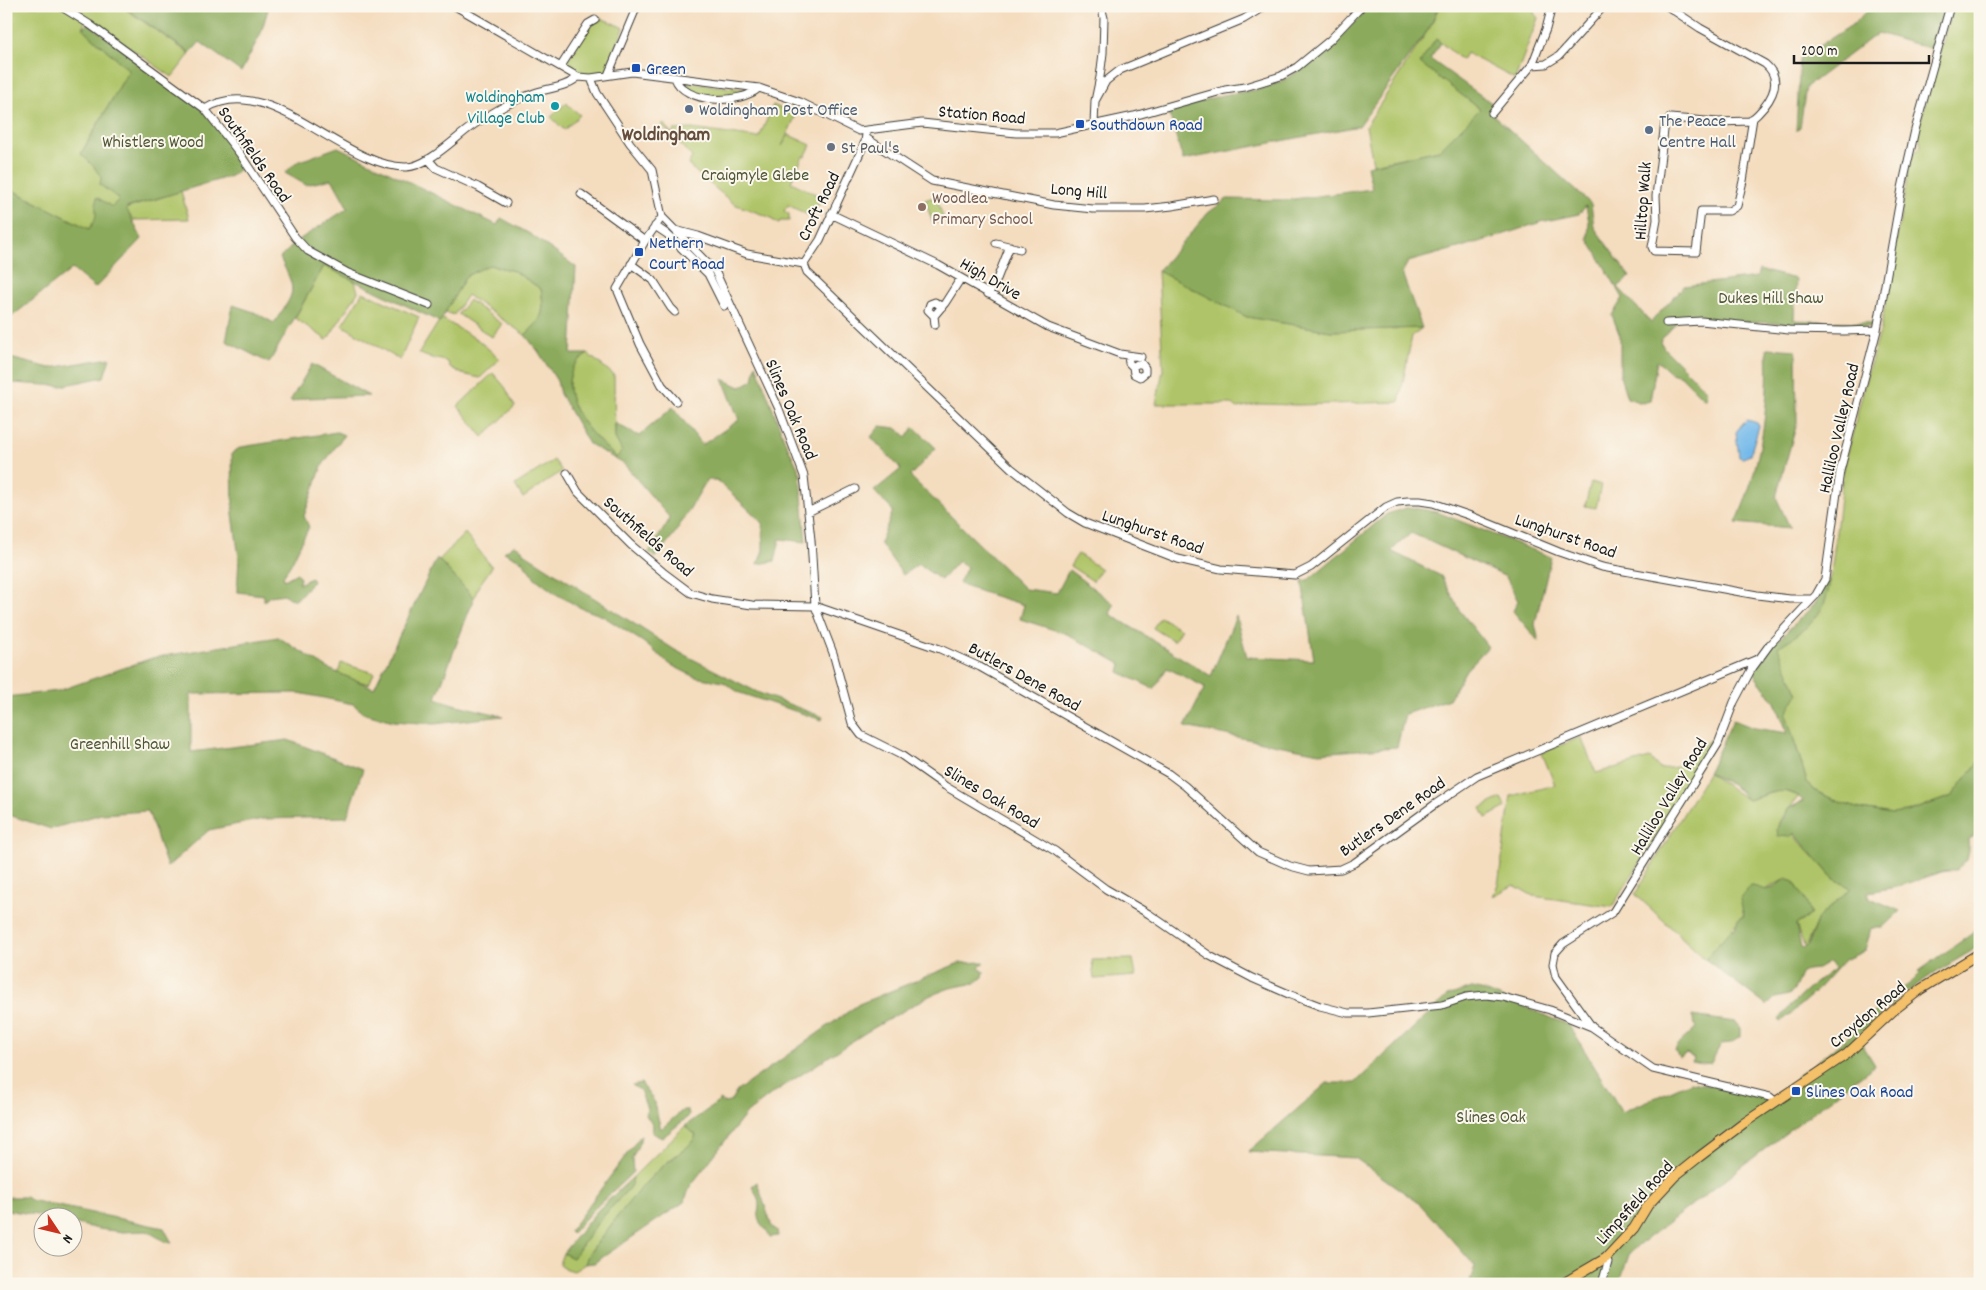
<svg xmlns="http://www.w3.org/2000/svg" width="1986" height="1290" font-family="Dekko,sans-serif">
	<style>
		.green { fill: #afc468; stroke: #667042 }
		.forest { fill: #8baa5c; stroke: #54633c }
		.water { fill: #73b9ea; stroke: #486a83 }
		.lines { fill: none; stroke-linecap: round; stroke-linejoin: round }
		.minor-casing { stroke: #3c3934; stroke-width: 9 }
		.major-casing { stroke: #3c3934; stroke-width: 11 }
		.minor { stroke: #fff; stroke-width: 7 }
		.major { stroke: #f4c16a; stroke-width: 9 }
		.transit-dot { fill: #1a4fb4; stroke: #fbf7ec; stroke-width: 2 }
		.culture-dot { fill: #0f9aa8; stroke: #fbf7ec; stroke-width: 2 }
		.service-dot { fill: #5c6f8a; stroke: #fbf7ec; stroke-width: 2 }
		.worship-dot { fill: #6b7280; stroke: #fbf7ec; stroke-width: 2 }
		.education-dot { fill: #8d6e63; stroke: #fbf7ec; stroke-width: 2 }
		.labels { text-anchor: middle; stroke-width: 4; stroke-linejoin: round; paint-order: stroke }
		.transit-label { font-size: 18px; fill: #164399; stroke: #fbf7ec; text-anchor: start }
		.culture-label { font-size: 18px; fill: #0d838f; stroke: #fbf7ec; text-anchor: end }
		.service-label { font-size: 18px; fill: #4e5e75; stroke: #fbf7ec; text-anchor: start }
		.street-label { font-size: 18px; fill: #1c1c1c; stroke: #fbf7ec }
		.park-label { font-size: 18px; fill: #4f5737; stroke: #fbf7ec }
		.worship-label { font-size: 18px; fill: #5b616d; stroke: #fbf7ec; text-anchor: start }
		.education-label { font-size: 18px; fill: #785e54; stroke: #fbf7ec; text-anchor: start }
		.quarter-label { font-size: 20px; font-weight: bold; fill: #654d3d; stroke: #fbf7ec }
	</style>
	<rect width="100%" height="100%" fill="#fbf7ec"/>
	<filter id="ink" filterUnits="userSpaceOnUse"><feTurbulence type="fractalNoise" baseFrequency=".02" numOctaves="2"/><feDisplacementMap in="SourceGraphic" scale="10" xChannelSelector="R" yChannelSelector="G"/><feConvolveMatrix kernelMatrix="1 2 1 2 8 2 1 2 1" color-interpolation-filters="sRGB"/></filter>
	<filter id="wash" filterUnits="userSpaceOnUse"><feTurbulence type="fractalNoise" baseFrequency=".0096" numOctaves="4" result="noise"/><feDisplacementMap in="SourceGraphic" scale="20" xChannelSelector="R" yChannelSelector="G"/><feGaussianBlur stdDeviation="1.12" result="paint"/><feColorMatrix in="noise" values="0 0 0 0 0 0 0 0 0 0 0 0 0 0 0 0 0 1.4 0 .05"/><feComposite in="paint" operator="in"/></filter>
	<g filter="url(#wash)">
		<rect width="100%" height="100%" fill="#f4dcbe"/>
		<!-- green -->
		<path class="green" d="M6,6H121L190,54L172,77L86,17L83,29L129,70L81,153L117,189L121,205L89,229L6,187Z
			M1439,6H1538L1534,13L1538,18L1515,79L1466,53L1462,60L1436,39L1421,63L1480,109L1439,150L1373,164L1366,126L1430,27Z
			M1953,6H1980V760L1952,796L1907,812L1892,814L1861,809L1844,804L1813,790L1807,782L1796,745L1788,733L1775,702L1753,673L1772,646L1815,604L1831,575L1843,472L1868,371L1881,329L1911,157L1921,146L1918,130Z
			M601,18L624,28L606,73C587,75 581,76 564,65L589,27Z
			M682,82L751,90C733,96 692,101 682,82Z
			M566,103L580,115L564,130L551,117Z
			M773,105L796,115L782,146L789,135L811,145L805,157L803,156L791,182L822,197L812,217L788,205L784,211L789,214V221H780L779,223L772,220V218L734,204L688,165L692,157L662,125L663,123L672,134L674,130L692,129L759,138Z
			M181,191L189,219L131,220L125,209Z
			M936,196L944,220L933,224L925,200Z
			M489,265L514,271L541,289C545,313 543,319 525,335L467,295L454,315L445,312L466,276Z
			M324,266L355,281L358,292L327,340L295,318Z
			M1158,271L1247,317L1331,331L1422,328L1412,336L1399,402L1298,405L1258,404L1238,408L1231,404H1156L1163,370Z
			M363,292L419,317L400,360L342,325Z
			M469,300L502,324L492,337L458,314Z
			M441,318L478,340L500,359L480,378L462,374L450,367L448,362C437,358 429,359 419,353Z
			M588,354L614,375L615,438L622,451L617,458C594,437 555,401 574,366C576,361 584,357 588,354Z
			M493,373L505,387L515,406L483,437L458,406Z
			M554,460L562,471L523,498L515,485Z
			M1591,482L1601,485L1596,508L1585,506Z
			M465,533L492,567L478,587L474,598L439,560Z
			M1078,554L1101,569L1093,581L1070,566Z
			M1160,617L1181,629L1174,641L1153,628Z
			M341,663L374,673L369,684L338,675Z
			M1719,732L1689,785L1612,907L1533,896L1514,885L1493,896L1498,885L1511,796L1555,785L1542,753L1581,737L1596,773L1650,758L1660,769L1676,767Z
			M1708,773L1748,800L1782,790L1799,796L1782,818L1779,836L1793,834L1833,878L1851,888L1818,918L1805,948L1796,925L1811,914L1797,886L1787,878L1765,890L1705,959L1635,894Z
			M1501,798L1506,807L1486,818L1481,808Z
			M1133,959L1136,976L1094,979L1092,960Z
			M685,1126L696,1135C692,1146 680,1152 671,1159C639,1185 615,1221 589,1253L585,1264L574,1271L564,1268L559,1264L563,1253L573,1258L599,1221L629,1188L633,1177Z"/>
		<!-- forest -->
		<path class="forest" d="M122,6H269L261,33L241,72L200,42L190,53Z
			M1369,6H1439L1430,27L1359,126L1183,160L1169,113C1187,107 1205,99 1223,95C1237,92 1251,92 1265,88C1303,75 1343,37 1369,6Z
			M1871,6H1947L1935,50L1878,33L1806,87L1800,127L1796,131L1800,58L1855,23Z
			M88,23L204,111L245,165L231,176L126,208L142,239L95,288L72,269L6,321V187L89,229C101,213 93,213 97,197L112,207L119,199L100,185L101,177L94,167L81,154L129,70L83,29Z
			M1436,39L1441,43L1430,59L1493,104L1489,111L1591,204L1594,227L1630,277L1618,287L1651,322L1684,286L1757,277L1759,270L1796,279L1794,320L1872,323L1871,327L1680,319L1660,341L1664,348L1707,391L1705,400L1681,376L1671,373L1657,361L1650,401L1642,403L1627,398L1620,376V336L1612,315L1623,298L1588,239L1589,222L1586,206L1579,214L1541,222L1490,239L1408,262L1402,273L1422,328L1331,331L1247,317L1158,271L1208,213L1227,199L1286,200L1372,189L1367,166L1439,150L1480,109L1420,63Z
			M338,147L497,225L501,218L530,234L576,267L571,354H588C584,357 577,361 574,366C555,401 594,436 616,458L622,451L615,438V423L639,436L673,407L702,445L739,420L723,379L740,387L753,380L756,364L785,441L800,472L806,542L780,539L775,561L758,564L763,550V523L717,480H707L675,533L655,558L649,552L668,522L669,517L624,464L589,444L560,394L557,381L538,351L525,335C543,319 545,313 541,289L514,271L489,265L466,276L440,322L324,266L269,363L226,341L233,305L254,312L274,323C295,291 298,294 280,258L297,241L348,208L332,179L306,185L285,173L295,163Z
			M1767,348L1796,350L1797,423L1776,497L1790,528L1736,523C1760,469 1770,407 1767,348Z
			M6,357L50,368L110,358L104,377L61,386L13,383L6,381Z
			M312,364L369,396L305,398L293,402L290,401Z
			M880,426L896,428L907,437L914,427L936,448L910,476L1025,589L1057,593L1069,570L1114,604L1110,614L1211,676L1236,616L1247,657L1314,660L1302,581L1308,580L1387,514L1409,507L1437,512L1551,557L1535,624L1539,642L1513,611L1518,601L1506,577L1411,533L1391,551L1441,576L1461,612L1488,647L1466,670L1449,699L1405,714L1397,747L1319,753L1185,727L1205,687L1167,668L1154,689L1119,672L1121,664L1067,634L1020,619L1024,605L982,592L959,583L967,567L958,561L941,580L918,564L903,575L880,543L893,511L874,491L901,469L871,437Z
			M337,432L344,435L322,466L304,516L309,527L291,564L283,576L284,580L297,573L300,578L299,584L311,578L313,581L296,600L289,598L284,594L270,596L264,601V595L237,592L239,558L233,514L232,453L241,447Z
			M514,545L522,549L524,553L675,650L759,693L823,717L822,720L740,693L723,682L695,677L671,665L643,642L603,616L581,608L556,594L535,578L522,561L504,552Z
			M437,558L474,598L436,698L453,704L503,716L434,724L394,721L365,714L353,704L299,693L191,694V752L288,740L363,769L347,817L263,819L209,830L167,867L148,811L101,814L51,829L6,814V697L58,691L152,658L278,637L329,669L374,688Z
			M1829,580C1830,585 1828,593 1826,599C1818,622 1798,635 1778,647L1798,694L1786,714L1807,782L1813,790L1844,804L1861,809L1892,814L1907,812L1952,796L1980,760V833L1968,839L1969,851L1967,860L1956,870L1942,872L1897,887L1868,892L1870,898L1900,911L1882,928H1871L1865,951L1844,960L1815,992L1781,1022L1779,1020C1791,1003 1816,981 1834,969L1829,962L1817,969L1807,970L1802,972L1795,988L1789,995L1775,998L1767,1006L1705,959L1730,930L1735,928L1738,919L1744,916L1740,899L1750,886C1756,886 1758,888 1763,889C1771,892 1779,883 1785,879L1794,882C1798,888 1810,908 1811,914L1796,925L1801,947L1804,948L1808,944L1818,918L1851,888L1833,878L1795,834H1793L1790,837L1778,836L1777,829L1780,820L1784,818L1788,809L1803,801C1788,783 1766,795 1748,800L1734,786L1708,773L1733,720L1754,728L1788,733L1775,702L1753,673L1772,646L1815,604Z
			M1980,928V946L1936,972L1903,994L1844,1049L1859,1039L1875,1065L1630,1252L1619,1284H1469L1475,1266L1419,1203L1355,1158L1248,1152L1327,1083H1355L1447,996L1472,988L1485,991L1569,1025L1622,1112L1691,1082L1777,1098L1810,1074L1797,1081L1796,1077C1817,1062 1838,1046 1857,1029C1868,1019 1878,1007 1890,997C1900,989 1913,984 1920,973L1919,971Z
			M984,962L979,968L984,972L983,977L975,983L950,988L929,996L865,1033L770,1095L747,1113L732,1132L691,1185L684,1202L594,1263L585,1264L588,1255C611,1226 632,1194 660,1169C670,1159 691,1148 696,1135L685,1126L721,1100L723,1103L730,1102L737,1091L859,1004L959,963Z
			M1692,1016L1735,1022L1740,1028V1037L1731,1043L1721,1044L1711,1063L1702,1064L1692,1062L1694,1059L1687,1053L1679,1057L1675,1050C1680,1040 1689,1036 1696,1027Z
			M641,1083L653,1099L661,1129L683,1110H688L689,1116L662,1138L652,1133L653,1126L646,1115L647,1109L640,1090L632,1085Z
			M641,1135L640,1141L632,1159L633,1172L592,1211L571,1234L569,1232Z
			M633,1177L632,1183L629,1188L599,1221L573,1258L563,1253L596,1212Z
			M757,1182L772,1227L777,1230L778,1236L770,1237C767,1228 759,1225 758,1217C757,1213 759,1209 759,1205C759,1198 755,1192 752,1186Z
			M10,1197H26L30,1200L164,1228L172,1243L166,1242L147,1231L123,1232L98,1229L73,1223L72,1218L49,1217L6,1210V1198Z"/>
		<!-- water -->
		<path class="water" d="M1748,420L1757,423L1759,426L1750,455L1743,458L1739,457L1736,432L1743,423Z"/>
	</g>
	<g filter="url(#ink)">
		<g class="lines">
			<!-- minor casing -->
			<g class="minor-casing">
				<path id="minor" d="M60,6L89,24L205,109L240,154L295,237L308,251L348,273L429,305
					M455,6L578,77L591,78L632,72L759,88L800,102L859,131L922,123L1016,133H1055L1134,116L1225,90L1245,87L1281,76L1297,67L1330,40L1362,6
					M1667,6L1700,28L1765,64C1787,82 1767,107 1750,121L1718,122L1670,118L1665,122L1656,196L1657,220L1652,247L1654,251L1696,252L1701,211H1729L1737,206L1743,181L1753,118
					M1532,65L1546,64L1559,56L1604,6
					M561,66L588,24L595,20
					M608,75L637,6
					M591,78L597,93L630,143L652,170L662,217L715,271L779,409L804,476L811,540L815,606L833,653L852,723L861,735L901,755L945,786L1055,851L1106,889L1149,914L1210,956L1252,978L1291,995L1320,1006L1348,1013H1368L1442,1005L1466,997L1486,995L1503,997L1550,1010L1592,1027L1653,1069L1770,1097L1776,1102
					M675,78C684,104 740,105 759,88
					M1095,101L1106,81L1120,70L1244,19L1265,6
					M205,109C268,70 341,166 405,167C428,168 458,134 478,122C495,111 513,100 532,94C546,88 566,88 578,77
					M1492,113L1532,65L1546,29L1552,6
					M1094,125L1095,101L1100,77L1103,53L1104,18L1101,6
					M866,138L932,181L1054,205L1093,209H1145L1172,206L1214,199
					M428,159L436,168L478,187L506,203
					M581,194L645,241
					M831,214L938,265L1048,327L1120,354L1141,357
					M662,217L645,241L617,289L640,344L662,385L676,401
					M655,226L667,234L708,274L724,306
					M675,230L698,236L747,254L804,264L807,272L1011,468L1068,513L1085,523L1178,559L1221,569L1295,575L1311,567L1386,507L1397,502L1408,501H1420L1433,503L1471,516L1559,552L1602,567L1757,595L1790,599H1812
					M996,243L1020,249
					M631,264L653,280L671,308L675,312
					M804,264L820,240L865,142L866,134
					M988,294L995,284L1010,246
					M934,316L928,310L930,304L935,302L942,307
					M1666,323L1701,321L1789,330L1844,331L1877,330
					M935,325L934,316L945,303L961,278
					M1128,356L1129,363L1133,367L1134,374L1140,377L1145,373V368L1142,364H1137L1133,367
					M567,473L578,492L631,545L663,572L691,593L712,599L752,605L815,606L940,649L980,667L1169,774L1185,786L1258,852L1290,866L1309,871L1341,869L1354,863L1434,805L1477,776L1760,658
					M808,512L855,489
					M1592,1027L1556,977L1553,964L1555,953L1563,944L1613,912L1718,744L1734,702L1751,670L1770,644L1816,595L1825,579L1840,471L1877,330L1902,188L1915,130L1950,6
					M1602,1284L1608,1262L1606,1258"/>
			</g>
			<!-- major casing -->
			<g class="major-casing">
				<path id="major" d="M1562,1284L1606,1258L1634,1228L1648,1205L1675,1176L1699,1157L1744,1123L1847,1054L1894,1010L1921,989L1980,953"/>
			</g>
			<!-- minor -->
			<use href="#minor" class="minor"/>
			<!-- major -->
			<use href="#major" class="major"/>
		</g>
	</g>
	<!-- markers -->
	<g class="transit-dot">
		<rect x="631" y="63" width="10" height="10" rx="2.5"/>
		<rect x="1075" y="119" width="10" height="10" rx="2.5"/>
		<rect x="634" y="247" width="10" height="10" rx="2.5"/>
		<rect x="1791" y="1086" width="10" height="10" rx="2.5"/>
	</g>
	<circle class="culture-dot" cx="555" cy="106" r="5"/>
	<g class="service-dot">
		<circle cx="689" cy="109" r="5"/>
		<circle cx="1649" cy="130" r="5"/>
	</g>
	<circle class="worship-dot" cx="831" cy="147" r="5"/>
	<circle class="education-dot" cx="922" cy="207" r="5"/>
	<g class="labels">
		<!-- transit labels -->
		<g class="transit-label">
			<text x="646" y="74">Green</text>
			<text x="1090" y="130">Southdown Road</text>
			<text x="649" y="248">Nethern<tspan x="649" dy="21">Court Road</tspan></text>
			<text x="1806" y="1097">Slines Oak Road</text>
		</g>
		<!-- culture labels -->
		<g class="culture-label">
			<text x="545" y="102">Woldingham<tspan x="545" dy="21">Village Club</tspan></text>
		</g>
		<!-- service labels -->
		<g class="service-label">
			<text x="699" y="115">Woldingham Post Office</text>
			<text x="1659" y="126">The Peace<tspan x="1659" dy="21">Centre Hall</tspan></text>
		</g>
		<!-- street labels -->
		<g class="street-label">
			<text transform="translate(982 114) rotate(5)" y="6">Station Road</text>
			<text transform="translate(255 154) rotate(55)" y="6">Southfields Road</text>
			<text transform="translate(1079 190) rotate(5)" y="6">Long Hill</text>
			<text transform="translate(1642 201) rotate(-86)" y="6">Hilltop Walk</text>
			<text transform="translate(818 206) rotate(-64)" y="6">Croft Road</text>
			<text transform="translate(991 278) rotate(30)" y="6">High Drive</text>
			<text transform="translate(792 409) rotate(67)" y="6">Slines Oak Road</text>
			<text transform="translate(1838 428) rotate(-77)" y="6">Halliloo Valley Road</text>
			<text transform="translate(1153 531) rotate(19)" y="6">Lunghurst Road</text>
			<text transform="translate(1566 535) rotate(19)" y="6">Lunghurst Road</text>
			<text transform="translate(649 536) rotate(41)" y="6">Southfields Road</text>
			<text transform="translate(1025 676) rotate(29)" y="6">Butlers Dene Road</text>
			<text transform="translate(992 796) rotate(31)" y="6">Slines Oak Road</text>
			<text transform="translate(1668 796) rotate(-59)" y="6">Halliloo Valley Road</text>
			<text transform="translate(1392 816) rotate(-35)" y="6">Butlers Dene Road</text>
			<text transform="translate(1867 1014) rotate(-40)" y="6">Croydon Road</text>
			<text transform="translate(1634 1202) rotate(-48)" y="6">Limpsfield Road</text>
		</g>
		<!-- park labels -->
		<g class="park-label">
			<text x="153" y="147">Whistlers Wood</text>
			<text x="755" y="180">Craigmyle Glebe</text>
			<text x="1771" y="303">Dukes Hill Shaw</text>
			<text x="120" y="749">Greenhill Shaw</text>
			<text x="1491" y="1122">Slines Oak</text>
		</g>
		<!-- worship labels -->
		<g class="worship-label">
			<text x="841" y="153">St Paul's</text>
		</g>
		<!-- education labels -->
		<g class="education-label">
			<text x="932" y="203">Woodlea<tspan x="932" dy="21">Primary School</tspan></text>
		</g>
		<!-- quarter labels -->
		<g class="quarter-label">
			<text x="666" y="140">Woldingham</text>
		</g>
	</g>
	<!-- margin -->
	<rect width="1986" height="1290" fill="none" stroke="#fbf7ec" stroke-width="25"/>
	<!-- north arrow -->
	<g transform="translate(58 1232) rotate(125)"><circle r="24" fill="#fbf7ec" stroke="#a29f99"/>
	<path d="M0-4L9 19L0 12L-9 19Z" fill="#c8321e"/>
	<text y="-8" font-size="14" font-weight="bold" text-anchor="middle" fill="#1c1c1c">N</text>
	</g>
	<!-- scale -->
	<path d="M1794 55v8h135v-8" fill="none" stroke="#1c1c1c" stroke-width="2.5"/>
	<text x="1801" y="55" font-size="15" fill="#1c1c1c" stroke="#fbf7ec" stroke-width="4" paint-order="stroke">200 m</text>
</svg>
